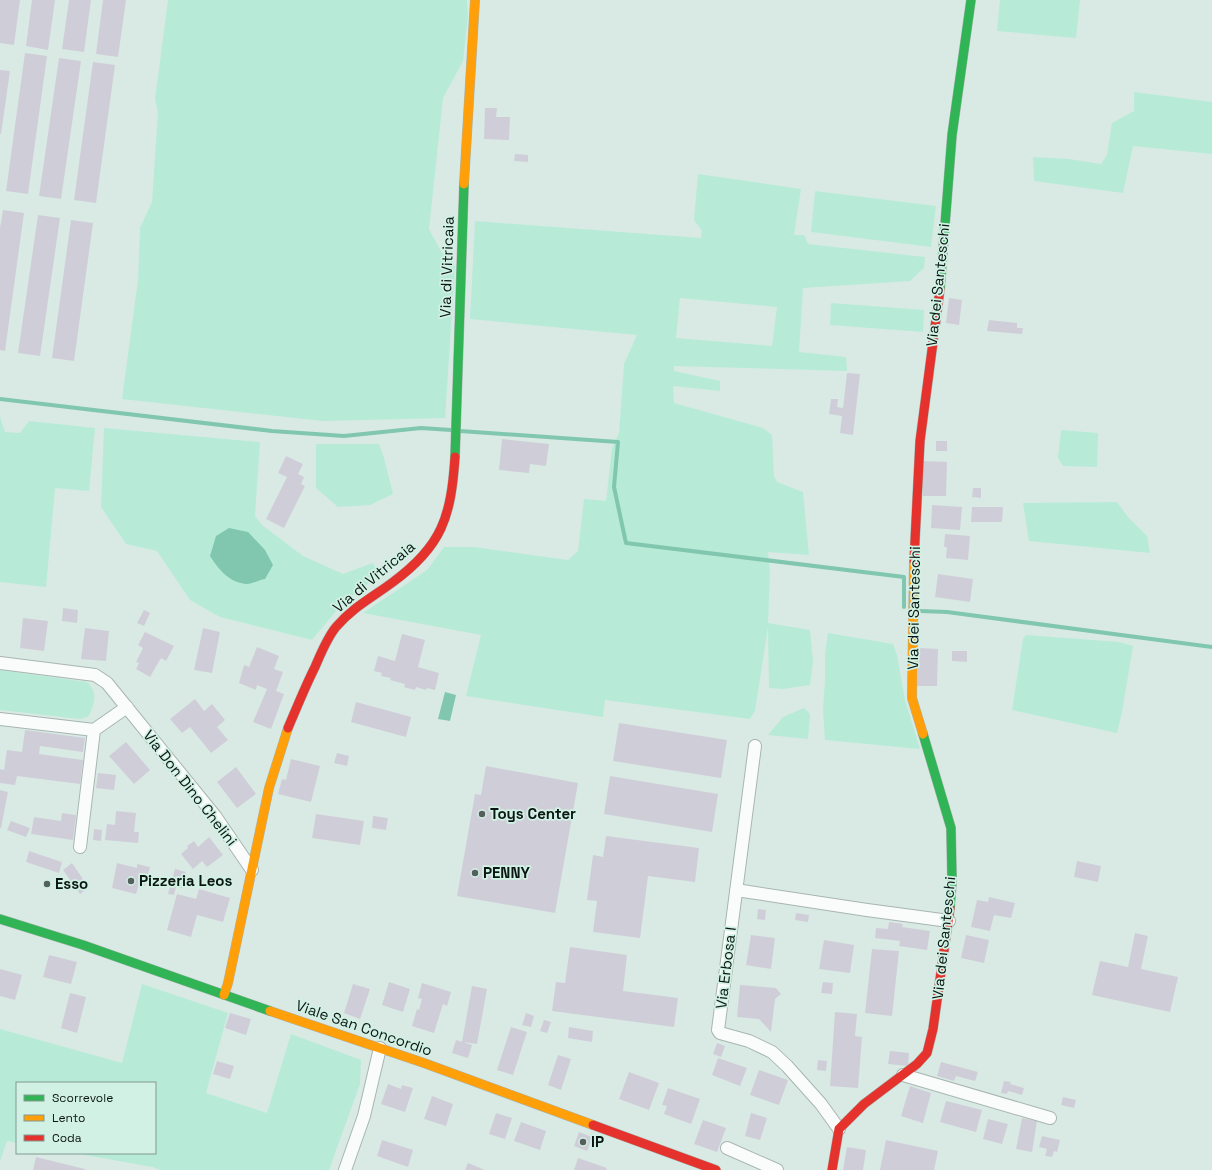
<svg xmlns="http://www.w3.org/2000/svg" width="1212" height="1170" font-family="'Space Grotesk',sans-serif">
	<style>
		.green { fill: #b7ebd8; fill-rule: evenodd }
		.water { fill: #81c7b0 }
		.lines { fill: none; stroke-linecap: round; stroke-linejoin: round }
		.stream { stroke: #81c7b0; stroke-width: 4 }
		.building { fill: #cfced8 }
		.street-casing { stroke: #a8b5b0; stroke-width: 14 }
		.fast-casing { stroke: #a8b5b0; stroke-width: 10 }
		.slow-casing { stroke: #a8b5b0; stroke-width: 10 }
		.jam-casing { stroke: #a8b5b0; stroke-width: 10 }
		.street { stroke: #f9fcfb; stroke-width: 12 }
		.fast { stroke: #30b455; stroke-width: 9 }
		.slow { stroke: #ff9f0a; stroke-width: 9 }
		.jam { stroke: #e5322d; stroke-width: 9 }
		.poi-dot { fill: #53605c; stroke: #d2f1e5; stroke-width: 1.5 }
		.labels { text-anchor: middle; stroke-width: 3.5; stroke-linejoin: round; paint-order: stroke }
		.street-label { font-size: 15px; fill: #0b1612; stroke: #d2f1e5 }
		.poi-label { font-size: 15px; font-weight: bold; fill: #0b1612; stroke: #d2f1e5; text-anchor: start }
	</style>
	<rect width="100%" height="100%" fill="#d9eae4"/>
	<!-- green -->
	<path class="green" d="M168,0H467L468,16L463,61L443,98L429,229L442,253L451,259L455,266L445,418L323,421L122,399L138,280L140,228L152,202L158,112L155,99Z
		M1000,0H1080L1076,38L997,31Z
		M1134,92L1212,102V154L1133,146L1123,193L1034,181L1033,157L1069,159L1101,164L1107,155L1112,123L1134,111Z
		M698,174L801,189L794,235H804L808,244L925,257L924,268L910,281L803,288L799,352L846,357L847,371L674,366V371L720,381V391L673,386L674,403L763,428L772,435L774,476L777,482L803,492L809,555L768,552L770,572L768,623L810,630L813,662L810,685L783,689L769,688L768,627L755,711L750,719L605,700L603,717L466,696L481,635L363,613L427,570L444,547H474L568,560L578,551L584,499L606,501L612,448L619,433L624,364L637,335L470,319L475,221L701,238L702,231L694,220ZM680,298L777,307L772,346L676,338Z
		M815,191L936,206L931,247L811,232Z
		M831,303L924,310L923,332L830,325Z
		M0,417L5,432L20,433L29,421L95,428L89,491L55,488L46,587L0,582Z
		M104,428L260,442L255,516L262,525L303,556L343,574L373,563L379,575L341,605L312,640L220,617L190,600L157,551L126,544L101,507Z
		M1061,430L1098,433L1097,467L1063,466L1058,458Z
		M316,444H379L384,458L393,494L370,505L338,507L316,488Z
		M1117,502L1128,517L1147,536L1150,553L1029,541L1023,503Z
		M828,633L893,644L897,655L905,700L920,749L825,740L823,710L825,680V653Z
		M1026,635L1119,642L1133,646L1122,712L1117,733L1012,710L1023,639Z
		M0,670L87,682C98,692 95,705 88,717L80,719L0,710Z
		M804,708L810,714L808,739L768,735L783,717Z
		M142,984L228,1013L206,1093L267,1113L291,1034L361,1060L360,1084L329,1170H161L152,1167L74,1153H155V1083H17V1143L7,1141L0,1161V1029L122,1063Z"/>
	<!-- water -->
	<path class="water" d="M229,528L248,532L265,550L273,565L265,579C259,580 252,584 247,584C230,583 219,570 210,556L216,536Z
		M445,692L456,695L450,721L438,719Z"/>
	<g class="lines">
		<!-- stream -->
		<path class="stream" d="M0,399L272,431L344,436L421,428L451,430
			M460,431L618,442L614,487L626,543L904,577V607
			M920,611L947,612L1212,647"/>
	</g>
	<!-- building -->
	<path class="building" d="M0,0H20L14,45L0,43Z
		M32,0H55L48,50L26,46Z
		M69,0H91L84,52L62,49Z
		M103,0H126L118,57L96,54Z
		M25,53L47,56L28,194L6,191Z
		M59,58L81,61L61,199L39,196Z
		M93,62L115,65L96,203L74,200Z
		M0,70L10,71L1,134H0Z
		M485,108H497L496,117H510L509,140L484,139Z
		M515,154L528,155V162L514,161Z
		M3,210L24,213L5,351L0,350V228Z
		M38,215L60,218L40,356L18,353Z
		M71,220L93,223L74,361L52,358Z
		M949,298L962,300L959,325L946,323Z
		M989,320L1017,323V328H1023L1022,334L987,331Z
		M847,373L860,374L853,435L840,433L842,416L829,414L831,399H838L837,407L843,408Z
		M502,439L549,444L546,466L530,464L529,473L499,470Z
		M936,441H947V451H936Z
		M286,456L303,464L298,474L304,477L301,484L305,486L284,528L266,519L287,477L278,473Z
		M923,461L947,462L946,496H923Z
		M973,488H981V498L972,497Z
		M932,505L962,507L960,530L931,528Z
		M972,507H1003L1002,522H971Z
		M945,534L970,536L968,560L946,558L947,547H944Z
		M938,574L973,579L970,602L935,597Z
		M63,608L78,610L77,623L62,621Z
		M144,610L150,613L144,626L137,623Z
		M23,618L48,621L44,651L20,648Z
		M85,628L109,631L106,661L81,659Z
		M203,628L220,632L212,673L194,670Z
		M145,632L174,646L166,661L161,658L150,677L136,669L139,663L136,662L143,648L138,645Z
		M402,634L425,640L418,667L439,673L435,690L427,688L426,690L416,687L415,690L404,687L405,684L390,680L391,678L381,676L382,673L374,671L378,656L395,661Z
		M257,647L279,656L274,669L283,672L276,691L284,694L271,729L253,722L267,689L257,685L256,690L239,683L244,665L249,667Z
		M919,648L938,649L937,686H917Z
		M952,651H967V662L952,661Z
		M195,699L204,711L212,704L225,720L217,727L228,740L211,753L190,727L182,733L170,719Z
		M356,702L411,717L406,737L351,722Z
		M619,723L727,740L721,778L613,761Z
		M25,730L85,738L83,752L40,746L39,754L83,760L80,784L17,776L15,785L0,783V769L4,770L7,750L22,752Z
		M126,742L150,770L134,784L109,756Z
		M337,753L349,756L347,766L334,763Z
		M291,759L320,766L311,802L278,794L282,779L286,780Z
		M486,766L578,783L555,913L457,896L475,794L481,795Z
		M236,767L256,794L237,808L217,782Z
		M98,773L116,775L114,790L96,788Z
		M610,776L718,794L712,832L604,814Z
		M0,790L8,792L1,828H0Z
		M116,811L136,813L134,832H139L138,843L105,840L107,824L115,825Z
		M62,813L76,815L73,840L31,834L34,817L61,821Z
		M316,814L364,821L360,845L312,838Z
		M373,816L388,818L386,830L372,828Z
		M11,821L30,828L26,837L7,830Z
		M94,829L102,830L101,841L93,840Z
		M606,836L699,848L695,882L648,876L640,938L593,932L597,901L587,900L593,855L603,857Z
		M209,837L223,855L207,867L202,861L193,869L181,854L188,848L187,846L194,841L198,847Z
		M29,851L62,862L59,873L26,862Z
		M1077,861L1101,866L1098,882L1074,877Z
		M72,863L89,888L80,894L63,870Z
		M117,863L137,868V864L150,867L145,886L139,884L136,894L112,888Z
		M175,869L186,872L182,888L176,887L174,895L168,894Z
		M199,889L230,898L223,922L197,915L191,937L167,930L177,894L196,899Z
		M989,897L1015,903L1011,918L994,915L990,931L971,927L977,900L988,902Z
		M758,909L766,910L765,920L757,919Z
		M796,913L809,915L808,922L795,920Z
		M889,922L903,924L902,927L930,931L927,950L899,946L900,941L875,938L876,928L888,929Z
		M1135,933L1148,936L1141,969L1178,977L1170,1012L1092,995L1100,961L1128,967Z
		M751,935L775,938L771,969L746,965Z
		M966,935L989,940L984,963L961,958Z
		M824,940L854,945L850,973L819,969Z
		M570,947L627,955L623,991L678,998L674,1027L552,1011L556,982L565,983Z
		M872,949L899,951L892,1016L865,1013Z
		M49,955L77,962L71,984L43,977Z
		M0,969L22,975L15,1000L0,996Z
		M389,982L410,989L403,1012L382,1005Z
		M823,982L833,983L832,994L821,993Z
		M422,983L451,992L447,1006L443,1004L434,1033L412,1026L417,1009L419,1010L422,999L418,998Z
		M353,984L370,989L360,1019L344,1013Z
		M740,985L776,988L781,994L775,999L771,1032L759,1019L737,1017Z
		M472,986L487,989L477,1044L462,1042Z
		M70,993L86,997L77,1033L61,1028Z
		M835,1012L857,1014L855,1036L862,1037L858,1088L830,1086Z
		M230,1013L251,1019L246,1035L225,1028Z
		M526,1013L534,1016L531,1027L522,1025Z
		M544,1020L551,1022L547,1033L540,1031Z
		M511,1027L527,1032L513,1075L497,1070Z
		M569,1027L593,1031L592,1042L568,1038Z
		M456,1040L472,1045L468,1058L452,1053Z
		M717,1043L725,1046L721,1057L713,1054Z
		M890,1051L909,1053L908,1066L888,1064Z
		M558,1055L571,1059L561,1090L548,1085Z
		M718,1058L747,1068L740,1086L712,1075Z
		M818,1060L827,1061L826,1071L817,1070Z
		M217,1061L234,1066L230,1079L213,1074Z
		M941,1062L978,1072L975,1081L956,1076L954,1081L937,1076Z
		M759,1070L788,1080L779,1105L750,1095Z
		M629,1072L659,1083L649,1110L619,1099Z
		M1004,1081L1011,1082L1010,1084L1024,1088L1022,1095L1008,1091L1007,1094L1001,1093Z
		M388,1084L401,1089L402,1085L413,1088L405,1112L381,1104Z
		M910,1086L931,1093L923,1123L901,1116Z
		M668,1088L700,1099L691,1124L664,1114L667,1106L662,1105Z
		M432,1096L453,1104L446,1126L424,1119Z
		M1063,1097L1076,1100L1074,1108L1061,1105Z
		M946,1101L982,1110L976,1132L940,1122Z
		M496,1113L512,1118L505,1139L489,1134Z
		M751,1113L767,1118L760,1140L745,1136Z
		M1022,1118L1037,1121L1032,1152L1016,1149Z
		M988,1119L1008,1124L1002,1144L983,1139Z
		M703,1120L726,1128L717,1152L694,1144Z
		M521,1122L546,1131L540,1150L514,1141Z
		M579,1132L592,1137L587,1151L574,1146Z
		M1042,1136L1060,1140L1057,1152L1054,1151L1052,1157L1045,1156L1047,1149L1039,1147Z
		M382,1140L413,1150L408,1167L377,1156Z
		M886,1140L938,1151L934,1170H880Z
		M847,1147L866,1150L863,1170H843Z
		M36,1157L85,1169V1170H33Z
		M578,1158L607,1168L606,1170H574Z
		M468,1163L485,1170H465Z"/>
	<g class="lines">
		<!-- street casing -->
		<g class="street-casing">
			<path id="street" d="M0,663L95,675L107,683L215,816L252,870
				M0,719L94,730L127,707
				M755,746L718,1030L720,1033L749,1041L772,1052L787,1066L821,1104L839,1129
				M80,847L94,730
				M736,890L867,910L949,921
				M903,1075L1050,1118
				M727,1148L777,1170
				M345,1170L364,1116L380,1048"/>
		</g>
		<!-- fast casing -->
		<g class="fast-casing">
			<path id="fast" d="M940,289L952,135L971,0
				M455,457L464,184
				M923,734L951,828L952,880L950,908
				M0,919L83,945L270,1011"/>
		</g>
		<!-- slow casing -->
		<g class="slow-casing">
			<path id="slow" d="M464,184L475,0
				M914,561L912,698L923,734
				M224,995L228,983L269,788L288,728
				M270,1011L424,1063L593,1125"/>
		</g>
		<!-- jam casing -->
		<g class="jam-casing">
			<path id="jam" d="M914,561L920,441L940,289
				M288,728C297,707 305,687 315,667C321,653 327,638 336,627C353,607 373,597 393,582C442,546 451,517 455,457
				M593,1125L716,1170
				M832,1170L839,1129L864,1104L917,1064L927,1053L933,1029L950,908"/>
		</g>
		<!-- street -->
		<use href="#street" class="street"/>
		<!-- fast -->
		<use href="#fast" class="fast"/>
		<!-- slow -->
		<use href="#slow" class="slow"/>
		<!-- jam -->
		<use href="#jam" class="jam"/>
	</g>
	<!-- markers -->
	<g class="poi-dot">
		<circle cx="482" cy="814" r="4"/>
		<circle cx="475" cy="873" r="4"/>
		<circle cx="131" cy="881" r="4"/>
		<circle cx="47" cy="884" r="4"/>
		<circle cx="583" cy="1142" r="4"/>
	</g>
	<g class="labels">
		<!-- street labels -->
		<g class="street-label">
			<text transform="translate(447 267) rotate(-88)" y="5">Via di Vitricaia</text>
			<text transform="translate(938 285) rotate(-84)" y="5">Via dei Santeschi</text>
			<text transform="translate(374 577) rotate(-40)" y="5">Via di Vitricaia</text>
			<text transform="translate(914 608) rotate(-89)" y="5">Via dei Santeschi</text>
			<text transform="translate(190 788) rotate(52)" y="5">Via Don Dino Chelini</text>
			<text transform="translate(944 938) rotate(-84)" y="5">Via dei Santeschi</text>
			<text transform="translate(726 968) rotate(-83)" y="5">Via Erbosa I</text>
			<text transform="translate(364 1028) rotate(19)" y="5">Viale San Concordio</text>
		</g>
		<!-- poi labels -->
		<g class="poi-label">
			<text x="490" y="819">Toys Center</text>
			<text x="483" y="878">PENNY</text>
			<text x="139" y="886">Pizzeria Leos</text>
			<text x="55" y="889">Esso</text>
			<text x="591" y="1147">IP</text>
		</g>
	</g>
	<!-- legend -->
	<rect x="16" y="1082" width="140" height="72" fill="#d2f1e5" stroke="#829991"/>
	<rect x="24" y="1095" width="20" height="6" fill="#30b455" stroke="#829991"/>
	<text x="52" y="1102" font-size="12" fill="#0b1612">Scorrevole</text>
	<rect x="24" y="1115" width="20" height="6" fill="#ff9f0a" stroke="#829991"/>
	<text x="52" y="1122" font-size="12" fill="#0b1612">Lento</text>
	<rect x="24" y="1135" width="20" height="6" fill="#e5322d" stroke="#829991"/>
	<text x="52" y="1142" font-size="12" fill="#0b1612">Coda</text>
</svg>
